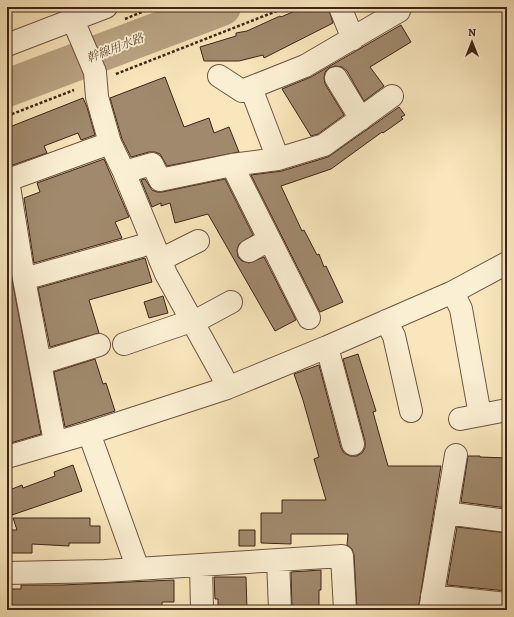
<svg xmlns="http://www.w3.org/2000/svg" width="514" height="617" font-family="Alegreya,'Noto Serif JP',serif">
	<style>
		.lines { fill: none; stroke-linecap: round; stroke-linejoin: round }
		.river { stroke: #baa484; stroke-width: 38 }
		.building { fill: #a0896c; stroke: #3f2416 }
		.minor-casing { stroke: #6e5440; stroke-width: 24 }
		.path { stroke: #3f2416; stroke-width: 2.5; stroke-dasharray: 3 2; stroke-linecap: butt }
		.minor { stroke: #fbefd3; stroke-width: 22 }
		.labels { text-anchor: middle; stroke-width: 3.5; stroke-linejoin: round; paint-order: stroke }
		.water-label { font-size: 12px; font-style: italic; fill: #644a37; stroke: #fbefd3 }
	</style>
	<rect width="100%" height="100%" fill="#f9e6bc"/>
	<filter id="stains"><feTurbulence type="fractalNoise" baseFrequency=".005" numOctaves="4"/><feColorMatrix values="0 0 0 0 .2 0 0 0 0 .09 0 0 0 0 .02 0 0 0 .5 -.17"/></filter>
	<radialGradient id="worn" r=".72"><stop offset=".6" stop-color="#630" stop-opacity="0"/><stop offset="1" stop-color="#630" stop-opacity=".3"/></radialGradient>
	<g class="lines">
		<!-- river -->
		<path class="river" d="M7,88L222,7"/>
	</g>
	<!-- building -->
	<path class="building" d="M304,7H328L333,23L264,58L263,55L239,61H204L200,47L236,36V33L247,31L280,16L281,17Z
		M401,25L411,42L370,67L384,86L364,101L347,71L342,67L335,66L329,68L325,72L324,78L325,84L344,115L318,134L311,136L282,89L311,77Z
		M165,77L184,127L209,118L214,133L229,127L239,152L167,166L160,154L155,152H149L131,157L122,139L110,98Z
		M83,98L87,107L95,135L81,140L78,133L44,146L47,153L7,167V128Z
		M399,107L405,115L401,117L403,119L383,133L382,132L331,169L281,186L302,231L304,230L317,255L319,254L324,267L326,266L343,302L320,312L251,175L282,171L328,157Z
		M104,159L129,217L115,222L122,238L34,263L24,198L40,192L37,183Z
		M145,179L152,190L157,192H162L225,179L253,235L239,244L237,250L238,257L242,261L249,263L264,257L296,320L275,331L208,214L175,223L170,203L161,206V203L152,207L141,180Z
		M7,252L41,434L7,444Z
		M145,258L152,282L89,300L99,333L50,347L38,288Z
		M163,296L168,313L149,318L144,302Z
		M358,354L376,411L373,412L388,466H441L418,610H357L354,555L352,549L347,545L348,534H291V544L261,543V513H282V500H326L314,459L319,457L303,400L294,374L319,365L341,448L344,453L350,456H357L362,453L365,448V441L343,359Z
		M95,359L103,384L106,383L115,411L65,427L54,372Z
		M468,456H480V457L507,458V508L461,502Z
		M73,465L82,491L12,515L7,502V491L22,485L23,488L55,476L54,472Z
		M13,518H90V526H100V543H69V546L32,544V553H7V530H17Z
		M457,527L507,533V591L447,585Z
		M239,530H255V546H239Z
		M321,570V590H319V610H292L291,572Z
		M214,577H246L247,610H218V599H215Z
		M174,580V602H162V608L124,609V610H7V589H21V585H62Z"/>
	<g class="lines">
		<!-- minor casing -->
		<g class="minor-casing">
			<path id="minor" d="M340,7L353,39
				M73,20L95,72L97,97L110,143
				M7,45L106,7
				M219,76L242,91L305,66L399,11
				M336,78L361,119
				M251,88L278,159
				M232,165L309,318
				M124,172L166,274L222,375L227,388
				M249,251L269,240
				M160,260L198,241
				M24,279L141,246
				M453,292L461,309L480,415
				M386,321L394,336L411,411
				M192,323L231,302
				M124,344L191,321
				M327,347L353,444
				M41,363L99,345
				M460,419L507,410
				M89,433L138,569
				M55,442L24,279L8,180L110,143L124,172L152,164L160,180L232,165L278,159L324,145L392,96
				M7,457L89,433L227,388L327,347L453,292L507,263
				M446,513L507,521
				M278,560L280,610
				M201,565L202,610
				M7,573L105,571L342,556L345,610
				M432,596L507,604
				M430,610L456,455"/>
		</g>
		<!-- path -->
		<path class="path" d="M125,19L154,7
			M116,74L287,7
			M7,116L74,90"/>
		<!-- minor -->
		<use href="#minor" class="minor"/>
	</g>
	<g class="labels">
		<!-- water labels -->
		<g class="water-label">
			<text transform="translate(115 48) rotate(-21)" y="4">幹線用水路</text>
		</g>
	</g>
	<!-- margin -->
	<rect width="514" height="617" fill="none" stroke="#f9e6bc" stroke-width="24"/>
	<rect x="8" y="8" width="498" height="601" fill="none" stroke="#3f2416" stroke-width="2"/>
	<rect x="12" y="12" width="490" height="593" fill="none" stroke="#3f2416"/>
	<!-- north arrow -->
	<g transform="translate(472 42)" stroke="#fbefd3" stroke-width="3" paint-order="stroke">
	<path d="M0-3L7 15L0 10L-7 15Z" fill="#3f2416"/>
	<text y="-6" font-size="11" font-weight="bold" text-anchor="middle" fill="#3f2416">N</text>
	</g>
	<rect width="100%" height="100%" filter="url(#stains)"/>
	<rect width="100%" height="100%" fill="url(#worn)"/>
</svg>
